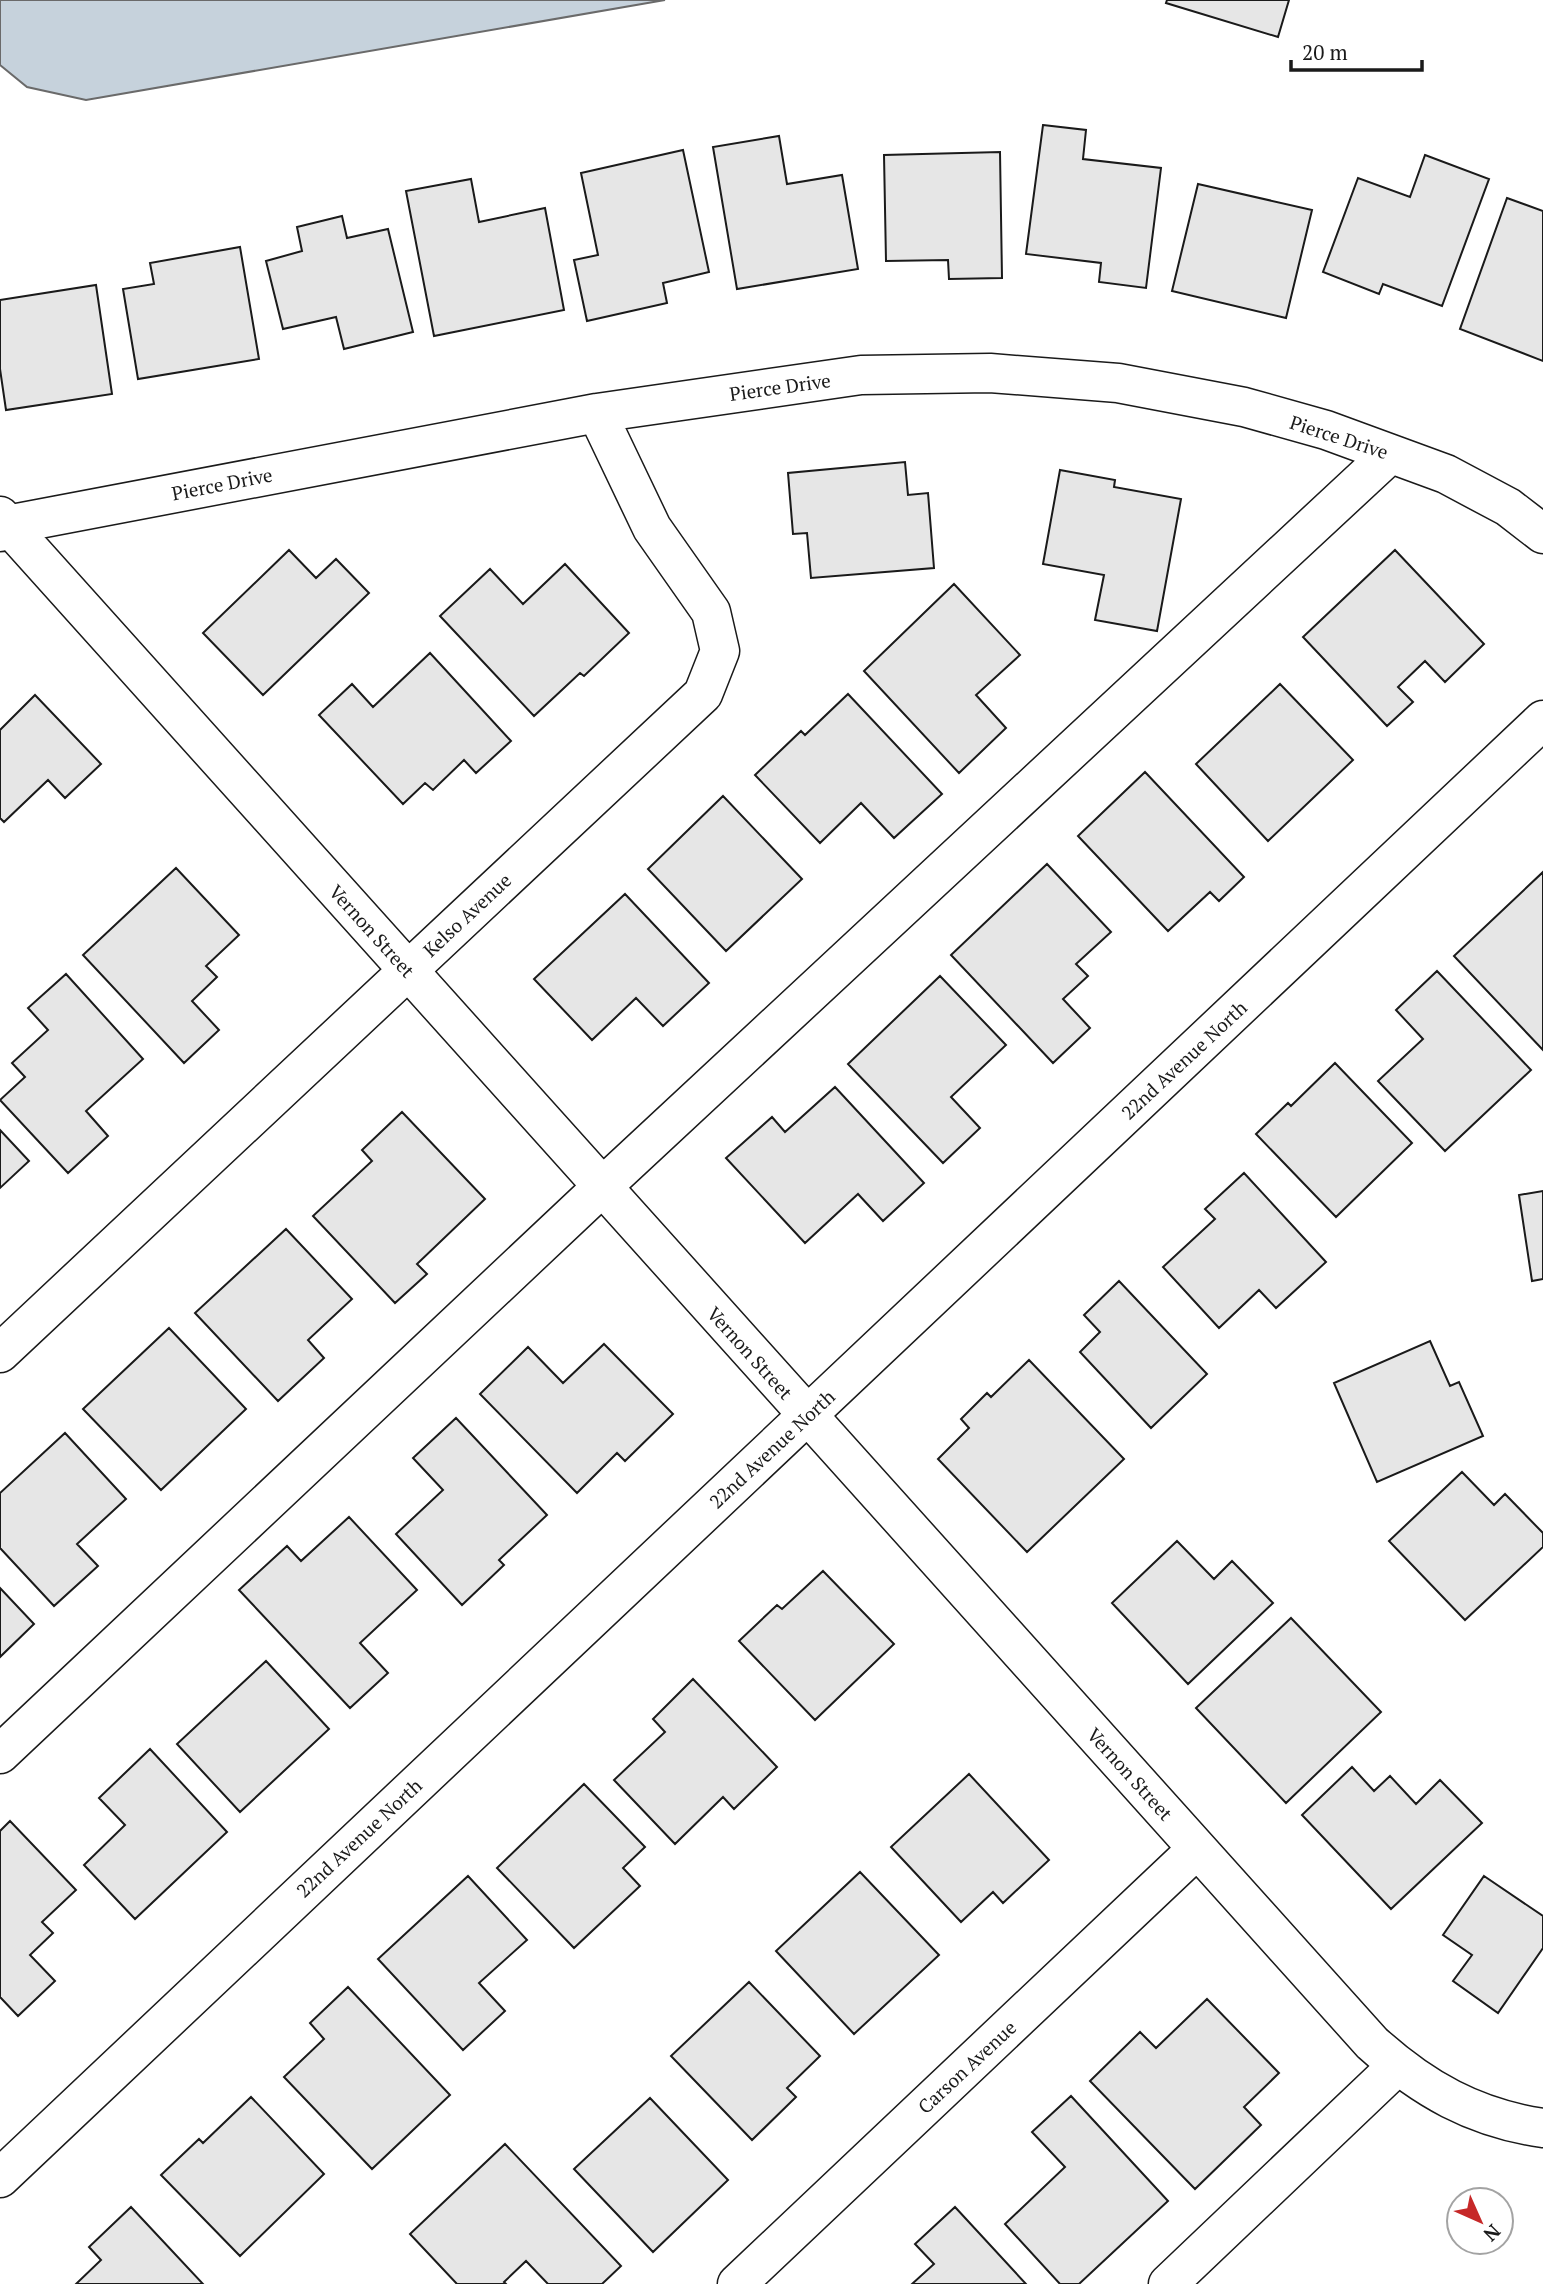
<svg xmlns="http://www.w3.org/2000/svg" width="1543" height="2284" font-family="'PT Serif',serif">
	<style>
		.water { fill: #c6d2dc; stroke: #6a6a6a; stroke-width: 2 }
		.building { fill: #e6e6e6; stroke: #1a1a1a; stroke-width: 2 }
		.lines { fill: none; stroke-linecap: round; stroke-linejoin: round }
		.minor-casing { stroke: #1a1a1a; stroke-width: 41 }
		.minor { stroke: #fff; stroke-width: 38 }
		.labels { text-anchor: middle; stroke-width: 5; stroke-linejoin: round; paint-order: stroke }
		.street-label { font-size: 19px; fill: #1a1a1a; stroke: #fff }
	</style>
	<rect width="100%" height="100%" fill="#fff"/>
	<!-- water -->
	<path class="water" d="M0,0H665L86,100L27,87L0,65Z"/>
	<!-- building -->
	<path class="building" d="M1167,0H1289L1278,37L1166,3Z
		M1043,125L1086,130L1083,159L1161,168L1146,288L1099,282L1101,263L1026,254Z
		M779,136L787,184L842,175L858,269L737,289L713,147Z
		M683,150L709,272L663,283L667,303L587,321L574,260L598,255L581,173Z
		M1000,152L1002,278L949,279L948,260L886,261L884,155Z
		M1425,155L1489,179L1442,306L1383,284L1379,294L1323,272L1358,178L1410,197Z
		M471,179L479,222L545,208L564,310L434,336L406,191Z
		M1198,184L1312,210L1286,318L1172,291Z
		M1507,198L1543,211V361L1460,329Z
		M342,216L347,238L388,229L413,332L344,349L336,317L283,329L266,261L302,251L297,227Z
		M240,247L259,359L138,379L123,289L154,284L150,263Z
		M96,285L112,394L6,410L0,369V300Z
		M905,462L908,495L928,493L934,568L811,578L807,533L793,534L788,473Z
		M1060,470L1115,480L1114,487L1181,499L1157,631L1095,620L1104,575L1043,564Z
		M289,550L316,578L336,559L369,593L263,695L203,633Z
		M1395,550L1484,644L1445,682L1425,661L1398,687L1413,702L1387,726L1303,637Z
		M565,564L629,633L584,676L580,673L534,716L440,616L490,569L523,604Z
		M954,584L1020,655L976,695L1006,728L959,773L864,671Z
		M430,653L511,741L476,773L464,760L433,790L425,783L403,804L319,715L352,684L373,707Z
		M1280,684L1353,760L1268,841L1196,764Z
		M848,694L942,794L894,838L861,803L820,843L755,775L801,731L805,735Z
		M35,695L101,764L65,798L48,780L4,822L0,818V730Z
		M1145,772L1244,877L1219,901L1210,892L1168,931L1078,836Z
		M723,796L802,879L726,951L648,869Z
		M1047,864L1111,932L1076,964L1088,976L1063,999L1090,1028L1053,1063L951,955Z
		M176,868L239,935L206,966L217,977L192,1001L219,1030L184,1063L83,955Z
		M1543,872V1050L1454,956Z
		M625,894L709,983L663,1026L636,998L592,1040L534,979Z
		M1437,971L1531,1070L1445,1151L1378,1081L1423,1039L1396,1010Z
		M66,974L143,1059L86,1111L108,1136L68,1173L0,1100L25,1077L12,1063L48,1030L28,1008Z
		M940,976L1006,1045L951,1097L980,1128L943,1163L848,1064Z
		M1335,1063L1412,1143L1336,1217L1256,1134L1288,1103L1291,1106Z
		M835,1087L924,1183L883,1221L858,1194L805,1243L726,1158L772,1117L785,1132Z
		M402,1112L485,1199L417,1264L427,1274L395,1303L313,1216L372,1161L362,1150Z
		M0,1130L29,1161L0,1188Z
		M1244,1173L1326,1262L1276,1308L1259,1290L1219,1328L1163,1267L1215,1219L1205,1209Z
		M1543,1191V1279L1532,1281L1519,1195Z
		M286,1229L352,1299L308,1340L324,1358L278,1401L195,1313Z
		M1119,1281L1207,1374L1151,1428L1080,1352L1100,1332L1084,1315Z
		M169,1328L246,1409L161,1490L83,1409Z
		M1430,1341L1450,1386L1459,1382L1483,1436L1377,1482L1334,1383Z
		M604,1344L673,1414L625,1461L617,1453L577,1493L480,1394L528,1347L563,1383Z
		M1029,1360L1124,1459L1027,1552L938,1459L969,1428L961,1419L987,1393L991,1397Z
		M456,1418L547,1515L499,1560L504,1565L462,1605L396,1534L443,1490L413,1458Z
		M65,1433L126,1499L77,1544L98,1566L54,1606L0,1548V1493Z
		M1462,1472L1494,1505L1505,1494L1543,1533V1547L1465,1620L1389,1541Z
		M349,1517L417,1590L360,1643L388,1673L350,1708L239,1590L287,1546L301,1561Z
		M1177,1541L1214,1579L1232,1561L1273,1603L1188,1684L1112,1603Z
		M823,1571L894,1644L815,1720L739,1641L777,1605L782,1609Z
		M0,1588L34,1624L0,1657Z
		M1291,1618L1381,1712L1286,1803L1196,1708Z
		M266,1661L329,1729L240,1812L177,1744Z
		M693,1679L777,1767L734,1809L723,1797L675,1844L614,1780L665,1732L653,1719Z
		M150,1749L227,1832L135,1919L84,1865L125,1825L99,1798Z
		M1352,1767L1374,1791L1390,1776L1416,1804L1440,1780L1482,1823L1391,1909L1302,1815Z
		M969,1774L1049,1860L1003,1903L993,1892L961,1922L891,1847Z
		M584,1784L645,1847L623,1868L640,1886L574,1948L497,1868Z
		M10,1821L76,1890L42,1922L53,1933L30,1955L55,1981L18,2016L0,1997V1831Z
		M860,1872L939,1955L854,2034L776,1951Z
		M468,1876L527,1940L479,1983L505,2011L463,2050L378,1959Z
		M1484,1876L1543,1916V1948L1498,2013L1453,1981L1472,1955L1443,1935Z
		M749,1982L820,2056L787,2088L796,2097L752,2140L671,2056Z
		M348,1987L450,2095L372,2169L284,2077L324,2039L310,2023Z
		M1207,1999L1279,2073L1244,2107L1261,2125L1195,2189L1090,2081L1140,2032L1156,2048Z
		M1071,2096L1168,2201L1079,2284H1060L1005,2224L1065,2167L1032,2132Z
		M251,2097L324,2174L240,2256L161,2175L199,2139L203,2143Z
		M650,2098L728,2180L653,2252L574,2169Z
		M505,2144L621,2266L602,2284H548L526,2261L504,2282L506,2284H457L410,2234Z
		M131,2207L203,2284H76L101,2260L89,2247Z
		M955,2207L1026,2284H912L934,2264L915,2244Z"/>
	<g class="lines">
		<!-- minor casing -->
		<g class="minor-casing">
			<path id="minor" d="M0,516L1372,2043C1423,2089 1474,2118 1543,2128
				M0,532L7,525L597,413L861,375L990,373L1118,383L1244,407L1326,430L1446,474L1508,507L1543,534
				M0,1353L703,694L720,651L711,612L652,528L597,413
				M0,1754L602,1187L1390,454
				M0,2178L1543,720
				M737,2284L1197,1849
				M1168,2284L1397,2066"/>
		</g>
		<!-- minor -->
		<use href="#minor" class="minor"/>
	</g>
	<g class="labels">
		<!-- street labels -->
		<g class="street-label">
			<text transform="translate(780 387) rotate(-8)" y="7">Pierce Drive</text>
			<text transform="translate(1339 437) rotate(18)" y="7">Pierce Drive</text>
			<text transform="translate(222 484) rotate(-11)" y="7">Pierce Drive</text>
			<text transform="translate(467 915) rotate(-43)" y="7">Kelso Avenue</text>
			<text transform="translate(372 931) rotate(48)" y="7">Vernon Street</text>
			<text transform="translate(1184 1060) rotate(-43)" y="7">22nd Avenue North</text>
			<text transform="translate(750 1353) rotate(48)" y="7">Vernon Street</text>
			<text transform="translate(772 1449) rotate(-43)" y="7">22nd Avenue North</text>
			<text transform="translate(1130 1774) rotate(48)" y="7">Vernon Street</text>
			<text transform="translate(359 1838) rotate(-43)" y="7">22nd Avenue North</text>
			<text transform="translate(967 2067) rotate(-43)" y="7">Carson Avenue</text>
		</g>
	</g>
	<!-- north arrow -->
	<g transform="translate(1480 2221) rotate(135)"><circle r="33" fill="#ffffff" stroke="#a3a3a3" stroke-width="2"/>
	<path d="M0-5L12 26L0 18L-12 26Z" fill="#c62828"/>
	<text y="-10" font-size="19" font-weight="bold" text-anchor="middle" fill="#1a1a1a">N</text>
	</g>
	<!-- scale -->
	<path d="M1291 60v10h131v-10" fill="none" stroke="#1a1a1a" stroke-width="3.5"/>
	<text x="1302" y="60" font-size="21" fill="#1a1a1a" stroke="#ffffff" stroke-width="5" paint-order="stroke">20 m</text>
</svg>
